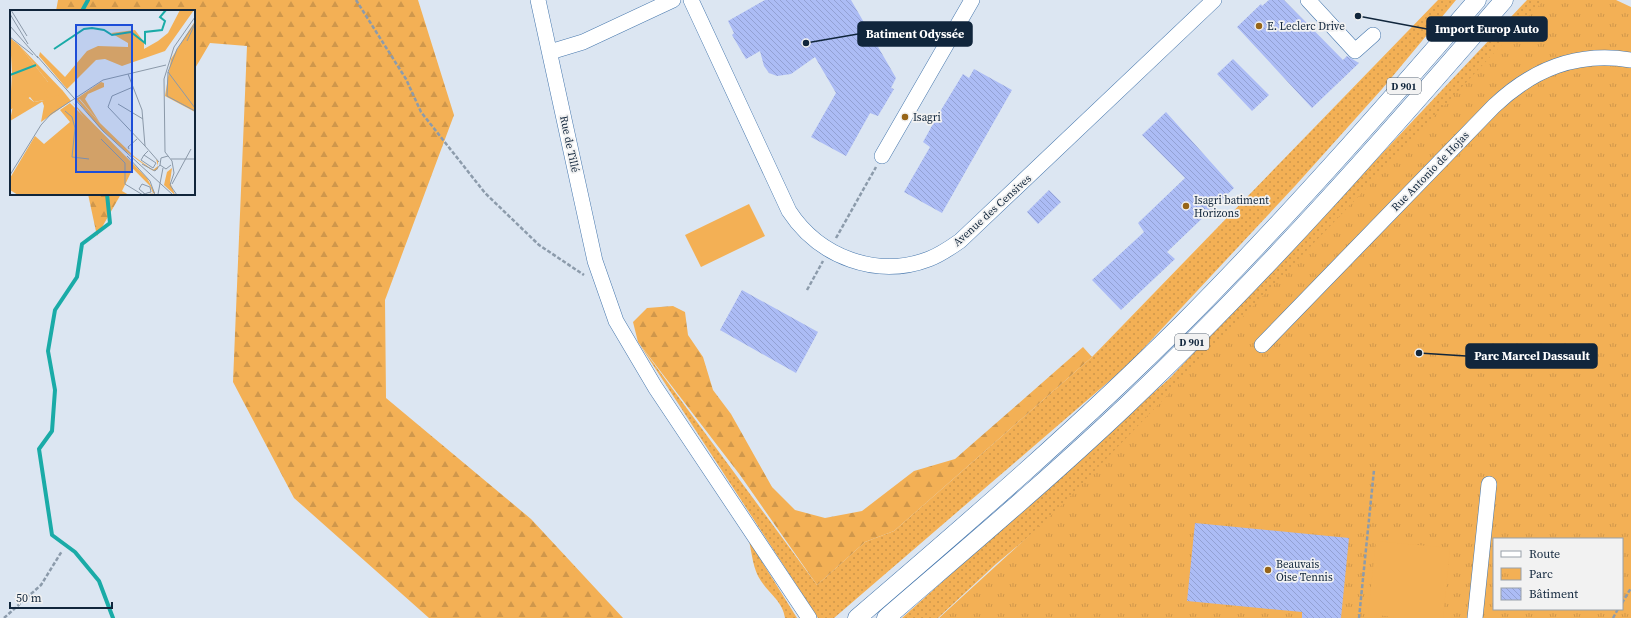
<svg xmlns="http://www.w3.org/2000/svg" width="1631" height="618" font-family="'Source Serif 4',serif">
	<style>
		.grass { fill: url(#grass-dots) }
		.forest { fill: url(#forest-firs) }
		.park { fill: url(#park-tufts); fill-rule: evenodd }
		.pitch { fill: #f3b055 }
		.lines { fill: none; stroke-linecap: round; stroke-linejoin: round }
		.stream { stroke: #1aaba7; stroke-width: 4 }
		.building { fill: url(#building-back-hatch) }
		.minor-casing { stroke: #4677ad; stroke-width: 16 }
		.major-casing { stroke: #4677ad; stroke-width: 19 }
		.path { stroke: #8c9bab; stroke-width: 2.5; stroke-dasharray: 4 2; stroke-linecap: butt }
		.minor { stroke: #fff; stroke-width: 15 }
		.major { stroke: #fff; stroke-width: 18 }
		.poi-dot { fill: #976518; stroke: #f2f2f2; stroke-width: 1.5 }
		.labels { text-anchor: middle; stroke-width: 3.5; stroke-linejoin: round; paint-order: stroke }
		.shield { fill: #f2f2f2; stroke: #546373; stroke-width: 1 }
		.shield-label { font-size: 10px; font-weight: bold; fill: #11263c }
		.poi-label { font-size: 11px; fill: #11263c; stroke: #f2f2f2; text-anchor: start }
		.street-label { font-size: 11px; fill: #11263c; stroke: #f2f2f2 }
		.inset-river { fill: none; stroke: #1aaba7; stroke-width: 2 }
		.inset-road { fill: none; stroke: #8b99a9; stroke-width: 1 }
		.view { fill: #1d4ed8; fill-opacity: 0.15; stroke: #1d4ed8; stroke-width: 2 }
		.inset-edge { fill: none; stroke: #11263c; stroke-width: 2 }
		.leader { fill: none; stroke: #11263c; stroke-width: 1.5 }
		.callout-dot { fill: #11263c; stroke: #f2f2f2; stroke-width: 1.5 }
		.callout { fill: #11263c; stroke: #11263c; stroke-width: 1.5 }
		.callout-label { font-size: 12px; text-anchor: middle; font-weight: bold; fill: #fff }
	</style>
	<defs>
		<pattern id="grass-dots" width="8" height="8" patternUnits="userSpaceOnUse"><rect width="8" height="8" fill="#f3b055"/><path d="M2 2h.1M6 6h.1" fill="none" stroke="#cf974b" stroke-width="1.8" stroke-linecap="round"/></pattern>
		<pattern id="forest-firs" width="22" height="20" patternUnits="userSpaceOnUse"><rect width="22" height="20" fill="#f3b055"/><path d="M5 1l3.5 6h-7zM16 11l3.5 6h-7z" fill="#cf974b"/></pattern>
		<pattern id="park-tufts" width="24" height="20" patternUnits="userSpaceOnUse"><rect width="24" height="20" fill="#f3b055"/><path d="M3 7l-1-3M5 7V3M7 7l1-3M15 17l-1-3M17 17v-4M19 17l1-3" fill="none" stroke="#cf974b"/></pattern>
		<pattern id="building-back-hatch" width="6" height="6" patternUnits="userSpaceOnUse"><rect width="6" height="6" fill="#acbcf5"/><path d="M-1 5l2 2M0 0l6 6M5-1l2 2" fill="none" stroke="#93a1d3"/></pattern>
	</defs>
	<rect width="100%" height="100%" fill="#dce6f2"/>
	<!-- grass -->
	<path class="grass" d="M1438,0H1456L1382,89L1295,186L1128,365L834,618H818L638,342L817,585L865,542L894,531L1092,357Z
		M1527,0H1558L1096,480L996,564L938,618H902L1170,378Z
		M749,541L797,618H785C783,602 769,593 761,581C753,570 752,553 749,541Z"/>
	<!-- forest -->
	<path class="forest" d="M58,0H418L454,115L385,300L386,398L531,519L623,618H429L294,498L233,382L247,46L210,43L194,70V11H56Z
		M88,194H121L97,236Z
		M673,306L685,312L688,335L703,357L713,390L731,414L772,487L795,510L825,518L862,511L914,471L955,459L1083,347L1092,357L894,531L865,542L817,585L740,475L638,342L633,322L647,308Z"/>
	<!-- park -->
	<path class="park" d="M1544,0H1616L1631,7V618H939L1056,511L1359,196ZM1494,539H1622V609H1494Z"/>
	<!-- pitch -->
	<path class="pitch" d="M749,204L765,236L701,267L685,235Z
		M1376,541L1450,548L1443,618H1402L1368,614Z"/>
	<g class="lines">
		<!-- stream -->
		<path class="stream" d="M82,11L88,0
			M107,194L110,223L82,244L77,277L55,310L48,351L55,390L52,431L39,449L52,535L75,552L99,581L113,618"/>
	</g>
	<!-- building -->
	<path class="building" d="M765,0H851L896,78L891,88L894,89L878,116L870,113L846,156L811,137L836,93L815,57L791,74L777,76L769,73L764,66L760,51L746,59L732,35L734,33L728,21Z
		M1269,0H1284L1343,60L1347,56L1359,63L1312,108L1237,27L1261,4L1262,6Z
		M1233,59L1269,95L1252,111L1217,74Z
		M974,69L1012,90L942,213L904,192L930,147L923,142L938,115L963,74L969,78Z
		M1166,112L1234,188L1167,252L1175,259L1121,310L1092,280L1144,232L1138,223L1185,178L1142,135Z
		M1049,190L1061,202L1038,224L1027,212Z
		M742,290L818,332L796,373L720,330Z
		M1195,523L1349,538L1341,618H1302V612L1187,601Z"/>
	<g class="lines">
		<!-- minor casing -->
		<g class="minor-casing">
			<path id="minor" d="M538,0L595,261L616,321L655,387L809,618
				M691,0L789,211C819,257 877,279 929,259C940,255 950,248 960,241L1214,0
				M1308,0L1355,51L1373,35
				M550,52L583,42L673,0
				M882,156L972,0
				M1262,345L1494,106C1533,69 1577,51 1631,60
				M1475,618L1489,484"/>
		</g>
		<!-- major casing -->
		<g class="major-casing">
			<path id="major" d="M857,618C969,522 1080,426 1184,322C1286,219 1382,110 1477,0
				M886,618C967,548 1049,479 1127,405C1261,278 1383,140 1504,0"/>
		</g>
		<!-- path -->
		<path class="path" d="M356,0L406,79L421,112L485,193L539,245L584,275
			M836,238L876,167
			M807,290L823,261
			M1622,603L1631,588
			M4,618L41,585L62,551
			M1359,618L1374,470
			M1613,618L1618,609"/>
		<!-- minor -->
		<use href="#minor" class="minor"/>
		<!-- major -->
		<use href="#major" class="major"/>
	</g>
	<!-- markers -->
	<g class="poi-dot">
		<circle cx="1259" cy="26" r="4"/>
		<circle cx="905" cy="117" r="4"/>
		<circle cx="1186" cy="206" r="4"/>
		<circle cx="1268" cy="570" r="4"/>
	</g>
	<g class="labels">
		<!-- shield labels -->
		<g class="shield">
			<rect x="1387" y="78" width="34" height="16" rx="3"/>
			<rect x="1175" y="334" width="34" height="16" rx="3"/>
		</g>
		<g class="shield-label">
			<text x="1404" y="90">D 901</text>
			<text x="1192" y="346">D 901</text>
		</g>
		<!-- poi labels -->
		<g class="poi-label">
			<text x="1267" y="30">E. Leclerc Drive</text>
			<text x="913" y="121">Isagri</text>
			<text x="1194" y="204">Isagri batiment<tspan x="1194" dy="13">Horizons</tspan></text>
			<text x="1276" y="568">Beauvais<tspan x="1276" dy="13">Oise Tennis</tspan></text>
		</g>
		<!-- street labels -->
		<g class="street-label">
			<text transform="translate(570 144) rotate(78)" y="4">Rue de Tillé</text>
			<text transform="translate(1430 171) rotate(-46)" y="4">Rue Antonio de Hojas</text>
			<text transform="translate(992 210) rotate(-42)" y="4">Avenue des Censives</text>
		</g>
	</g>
	<!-- overview -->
	<g transform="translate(10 10)">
		<rect width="185" height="185" fill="#dce6f2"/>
		<path d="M185,11V102L155,86L161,49ZM0,28L9,35L38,72L53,81L61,91L31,112L34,96L32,91L34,90L24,92L20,87L0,100L2,62ZM91,72L69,89L90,113L125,147L143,160L148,156L146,149L148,151V159L144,161L140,159L114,140L89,117L66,89ZM62,92L137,168L145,183L135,185L143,183L140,176L80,115ZM162,158L160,172L165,185L154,175L157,162Z" fill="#f3b055"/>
		<path d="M170,0H184L155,41L112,56L95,49L86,50L57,79L29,46L30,42L55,67L77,41L88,36L118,37V33L101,23L125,20L134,32V39L148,31L158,23ZM9,35L53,81L49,85L37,88L32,76L38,72ZM91,72L94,73V77L78,84L75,89L90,113L69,88ZM13,84L24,92L35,90L0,111L4,90Z" fill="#f3b055"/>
		<path d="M60,93L124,156L112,181L119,185H8L0,180V168L25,126L34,134L60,112L50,100Z" fill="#f3b055"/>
		<path class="inset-river" d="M44,39L74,19L82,18L94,20L102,25L121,22L135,33V22L152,20L155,11L150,7L156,0M0,65L26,55"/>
		<path class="inset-road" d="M1,0L17,26M0,4L18,34M185,13L167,39L158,62L185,98M0,16L28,48M0,27L23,45M177,31L184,16M27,46L93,121L163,185M158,62L157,86L185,101M118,64L132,100L135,136L149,152M123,77L102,86L98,97L135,136M108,94L133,109M55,101L62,107L65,118L62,147L79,149M91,129L115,153V174L133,185M119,139L118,137L127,129M134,145L131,150L143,158L146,153L134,145L138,141M117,146L140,171L145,185M158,146L151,148L150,155L156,159L161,155M161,149H185M132,154L145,161L150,155M0,165L31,115L41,104L93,70L156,55M162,174L181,139M133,184H135L137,183L141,182L140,177L132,174L129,179L135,184M148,184L153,158M167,185L160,175L164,163L162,151L155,142L154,69L164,37L185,7"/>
		<path class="view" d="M66,15H122V162H66Z"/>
		<rect width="185" height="185" class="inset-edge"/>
	</g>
	<!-- callouts -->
	<path class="leader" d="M1358 16L1427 29M806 43L858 34M1419 353L1466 356"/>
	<g class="callout-dot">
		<circle cx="1358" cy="16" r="4"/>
		<circle cx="806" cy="43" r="4"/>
		<circle cx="1419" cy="353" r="4"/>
	</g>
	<g class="callout">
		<rect x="1427" y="17" width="120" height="24" rx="4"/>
		<rect x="858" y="22" width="114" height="24" rx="4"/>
		<rect x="1466" y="344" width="131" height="24" rx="4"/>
	</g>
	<g class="callout-label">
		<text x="1487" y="33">Import Europ Auto</text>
		<text x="915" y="38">Batiment Odyssée</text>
		<text x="1532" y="360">Parc Marcel Dassault</text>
	</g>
	<!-- legend -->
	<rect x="1493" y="538" width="130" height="72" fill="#f2f2f2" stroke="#98a0a9"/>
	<rect x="1501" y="551" width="20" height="6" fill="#ffffff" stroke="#98a0a9"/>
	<text x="1529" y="558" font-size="12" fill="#11263c">Route</text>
	<rect x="1501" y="568" width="20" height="12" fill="url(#park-tufts)" stroke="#98a0a9"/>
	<text x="1529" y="578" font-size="12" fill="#11263c">Parc</text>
	<rect x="1501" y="588" width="20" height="12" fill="url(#building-back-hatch)" stroke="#98a0a9"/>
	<text x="1529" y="598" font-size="12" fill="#11263c">Bâtiment</text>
	<!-- scale -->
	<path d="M10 602v6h102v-6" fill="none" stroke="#11263c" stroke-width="2"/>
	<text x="16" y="602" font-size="12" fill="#11263c" stroke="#f2f2f2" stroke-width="3" paint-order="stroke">50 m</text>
</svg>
